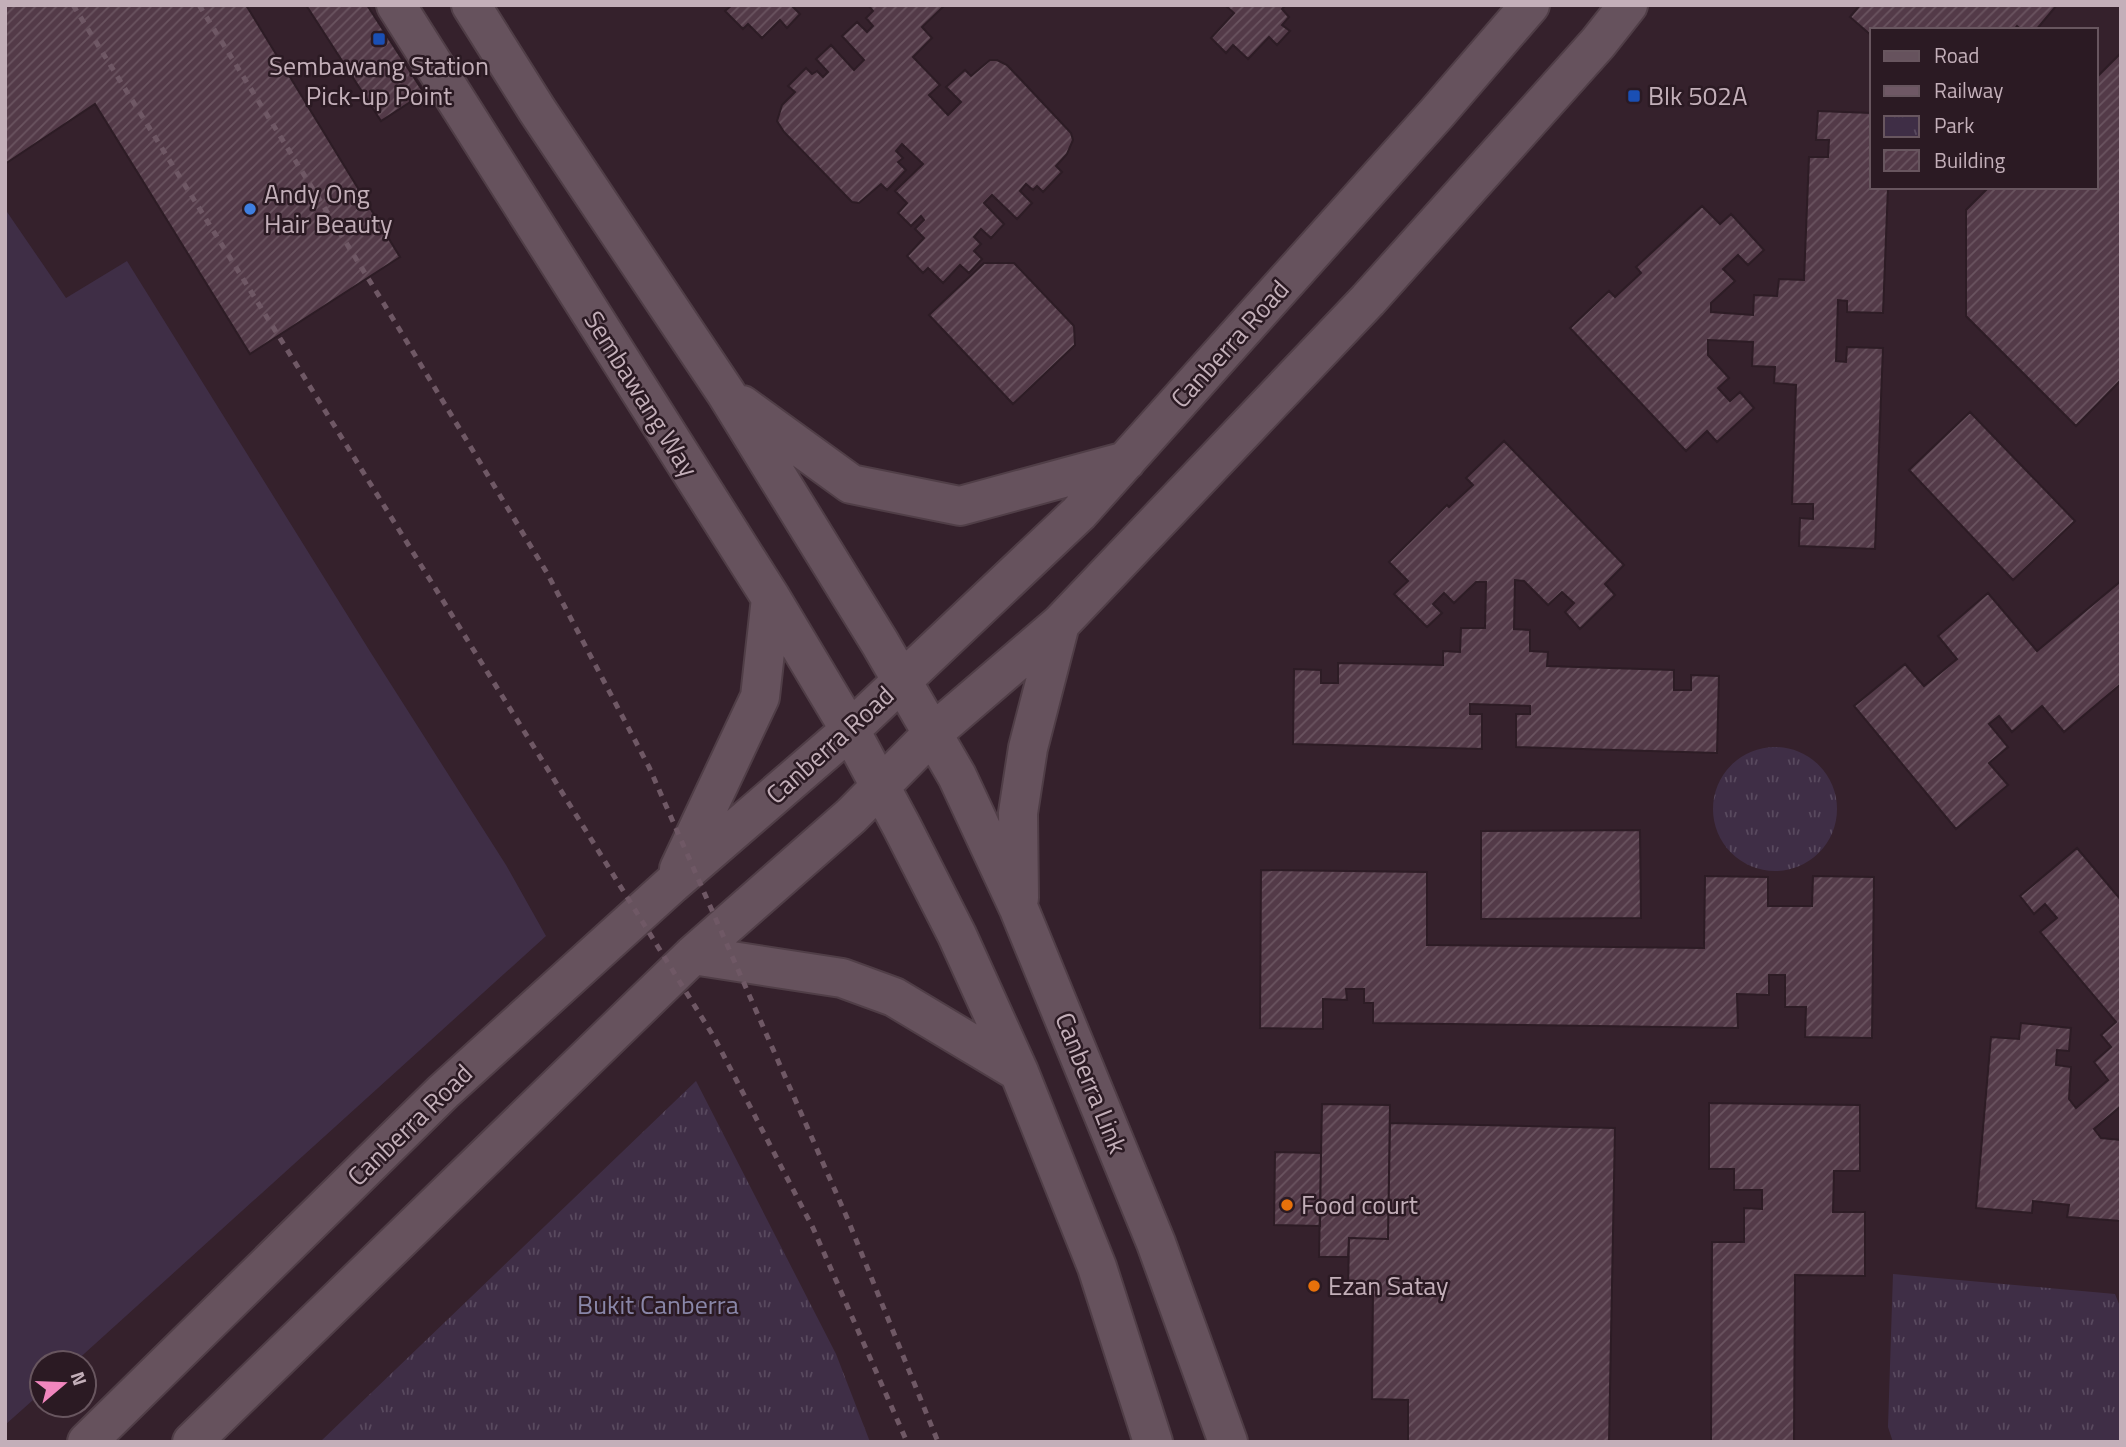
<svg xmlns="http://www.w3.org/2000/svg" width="2126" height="1447" font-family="'Titillium Web',sans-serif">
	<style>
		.grass { fill: #3f2e46 }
		.park { fill: url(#park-tufts) }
		.building { fill: url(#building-hatch); stroke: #2d1c25; stroke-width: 2 }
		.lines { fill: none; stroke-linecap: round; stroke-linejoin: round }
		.major-casing { stroke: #503e47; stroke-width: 42 }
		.major { stroke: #66525d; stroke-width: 38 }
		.rail { stroke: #6f5865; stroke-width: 5; stroke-dasharray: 7 7; stroke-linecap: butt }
		.transit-dot { fill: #1a4fb4; stroke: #2b1a23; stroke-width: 2.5 }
		.shop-dot { fill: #3f7fe0; stroke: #2b1a23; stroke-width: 2.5 }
		.food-dot { fill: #e8710a; stroke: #2b1a23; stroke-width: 2.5 }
		.labels { text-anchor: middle; stroke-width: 5; stroke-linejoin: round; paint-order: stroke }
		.poi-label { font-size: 26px; fill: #c3afb9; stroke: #2b1a23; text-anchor: start }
		.street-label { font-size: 26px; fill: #c3afb9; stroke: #2b1a23 }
		.park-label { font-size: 26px; fill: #8986a8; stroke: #2b1a23 }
	</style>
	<defs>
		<pattern id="park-tufts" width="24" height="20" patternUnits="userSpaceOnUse" patternTransform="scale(1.75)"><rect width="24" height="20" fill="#3f2e46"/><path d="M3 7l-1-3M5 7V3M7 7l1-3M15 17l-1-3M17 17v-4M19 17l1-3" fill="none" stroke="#594a5f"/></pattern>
		<pattern id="building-hatch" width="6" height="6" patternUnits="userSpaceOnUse" patternTransform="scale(1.75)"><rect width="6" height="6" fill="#533a48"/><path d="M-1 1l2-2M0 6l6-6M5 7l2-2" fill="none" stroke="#6a5460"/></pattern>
	</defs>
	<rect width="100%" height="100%" fill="#35212c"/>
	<!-- grass -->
	<path class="grass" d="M5,209L66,298L127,261L371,653L506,865L546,936L74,1363H42V1392L5,1425Z"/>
	<!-- park -->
	<path class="park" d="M1713 809a62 62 0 1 1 124 0a62 62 0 1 1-124 0Z
		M696,1081L836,1354L870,1442H320Z
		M1893,1274L2115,1294L2121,1309V1442H1893L1888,1427Z"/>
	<!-- building -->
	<path class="building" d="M5,5H246L400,257L250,354L95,104L5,164Z
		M306,5H367L424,93L381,121Z
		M732,5H795L793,7L800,14L787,28L780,20L762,38L748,24L743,29L725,11Z
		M868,5H945L922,27L932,38L913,57L940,85L929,95L948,115L961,102L946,87L965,70L971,76L990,60H997L1007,65L1071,133L1073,140L1067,154L1056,166L1062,172L1043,192L1037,186L1033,190L1026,184L1020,191L1032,203L1017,219L992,195L984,203L1004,224L991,238L981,229L974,237L981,244L974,251L982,259L969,273L960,265L943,283L928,268L923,273L907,256L924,238L915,229L924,220L921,216L911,226L898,213L907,203L895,191L923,164L902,144L896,151L903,158L898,162L906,170L887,190L881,184L859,203L852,202L784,132L777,121L782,105L795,92L788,86L806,68L812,74L817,71L823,77L828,72L816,59L831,45L854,70L864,60L842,36L857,22L867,32L873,26L866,18L873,11Z
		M1225,5H1286L1282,9L1289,17L1282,25L1290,31L1277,45L1269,37L1248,59L1233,45L1226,53L1211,38L1234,13Z
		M1860,5H2057L2036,30H2021L2017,26L2014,30H1872V36L1850,17Z
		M2121,53V380L2076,426L1966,316V210L1989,187H2096V78Z
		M1818,111L1872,113V187H1888L1883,313L1847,312V301L1838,300L1836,361L1846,362L1847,347L1883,348L1875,549L1799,546L1800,518L1813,519V504H1792L1796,385L1774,383L1775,367L1752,366L1753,342L1708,340V355L1729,378L1718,388L1730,401L1740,392L1754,408L1717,442L1707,431L1686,451L1570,328L1609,291L1615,297L1641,273L1636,267L1702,206L1720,224L1731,214L1764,250L1748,265L1738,255L1723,269L1735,281L1711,303V312L1753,315L1754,295L1777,296L1779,279L1804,280L1809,157H1828L1829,140H1816Z
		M984,263H1014L1074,326L1075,345L1013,404L929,315Z
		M1970,412L2075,521L2013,580L1909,470Z
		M1504,441L1624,565L1605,584L1615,595L1580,629L1565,612L1574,603L1562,592L1548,605L1524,581L1515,580L1514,629L1530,630V651L1548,652L1547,666L1674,670V690H1691V675L1719,676L1717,753L1516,747V714H1530V706L1470,704V714H1482V749L1293,744L1294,669L1321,670V683H1338V663L1443,665V651L1460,652L1461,628H1485L1486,582H1476L1454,603L1444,593L1433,604L1442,613L1427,627L1394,594L1408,581L1389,562L1447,505L1449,507L1473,485L1466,478Z
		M2121,581V684L2064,732L2042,706L2012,732L1999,716L1989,724L2008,747L1989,763L2008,785L1956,829L1854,706L1905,664L1924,686L1957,659L1938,636L1988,593L2037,651Z
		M1640,830L1641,918L1481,919V831Z
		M2077,848L2121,900V1106L2094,1129L2101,1138L2121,1140V1221L2067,1217L2069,1205L2033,1201L2032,1213L1976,1208L1991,1037L2019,1039L2021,1023L2071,1028L2069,1051L2057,1050L2056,1065L2071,1067L2069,1099L2076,1108L2108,1080L2094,1062L2111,1047L2101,1035L2116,1022L2040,932L2057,918L2045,904L2034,914L2020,896Z
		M1261,870L1427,872V945L1704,948L1705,876L1768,877V906H1812L1813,876L1874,877L1872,1038L1805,1037L1806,1007H1785V975H1769V995L1737,994L1738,1028L1373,1023V1003H1364V989H1346L1347,1000L1323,999V1029L1260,1028Z
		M1709,1103L1860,1105V1171H1834L1833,1212H1865V1276L1795,1275L1794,1442H1711L1712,1242H1744V1208L1762,1209V1190H1734V1169H1709Z
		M1322,1104L1390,1105L1388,1239L1349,1238L1348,1257H1319Z
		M1390,1123L1615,1128L1609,1442H1408V1400L1372,1399L1373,1290L1348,1289L1349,1238L1388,1239Z
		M1275,1152L1321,1153L1320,1226L1274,1225Z"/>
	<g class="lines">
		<!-- major casing -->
		<g class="major-casing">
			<path id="major" d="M396,5L771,598L850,730L902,827L957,935L1019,1072L1097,1267L1153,1442
				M471,5L537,110L726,393L880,643L957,776L1019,909L1156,1243L1228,1442
				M742,405L851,484L960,506L1126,461
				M679,869L760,697L771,598
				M1019,898L1018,813L1028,748L1060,624
				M693,955L842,978L894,997L1019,1072
				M87,1442L443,1092L672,884L850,730L1079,513L1437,113L1530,5
				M192,1442L693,955L851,816L933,733L1060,624L1368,300L1598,43L1628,5"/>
		</g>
		<!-- major -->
		<use href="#major" class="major"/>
		<!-- rail -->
		<path class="rail" d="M73,5L714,1037L813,1228L907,1442
			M199,5L384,304L547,573L649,767L848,1220L938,1442"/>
	</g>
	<!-- markers -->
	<g class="transit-dot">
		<rect x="372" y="32" width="14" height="14" rx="3.5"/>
		<rect x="1627" y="89" width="14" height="14" rx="3.5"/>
	</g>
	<circle class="shop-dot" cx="250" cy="209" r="7"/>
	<g class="food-dot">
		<circle cx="1287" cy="1205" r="7"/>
		<circle cx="1314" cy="1286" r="7"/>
	</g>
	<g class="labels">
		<!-- poi labels -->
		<g class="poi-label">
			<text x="379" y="75" text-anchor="middle">Sembawang Station<tspan x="379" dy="30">Pick-up Point</tspan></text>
			<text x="1648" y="105">Blk 502A</text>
			<text x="264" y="203">Andy Ong<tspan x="264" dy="30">Hair Beauty</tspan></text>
			<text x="1301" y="1214">Food court</text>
			<text x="1328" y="1295">Ezan Satay</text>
		</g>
		<!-- street labels -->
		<g class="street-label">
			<text transform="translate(1230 344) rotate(-48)" y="9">Canberra Road</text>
			<text transform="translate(641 394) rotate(58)" y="9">Sembawang Way</text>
			<text transform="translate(830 745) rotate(-42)" y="9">Canberra Road</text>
			<text transform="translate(1091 1083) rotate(68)" y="9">Canberra Link</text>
			<text transform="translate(410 1125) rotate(-44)" y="9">Canberra Road</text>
		</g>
		<!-- park labels -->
		<g class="park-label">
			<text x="658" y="1314">Bukit Canberra</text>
		</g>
	</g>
	<!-- border -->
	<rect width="2126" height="1447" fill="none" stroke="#c3afb9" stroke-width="14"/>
	<!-- legend -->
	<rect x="1870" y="28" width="228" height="161" fill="#2b1a23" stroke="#68565f" stroke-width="2"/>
	<rect x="1884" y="51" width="35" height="10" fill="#66525d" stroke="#68565f" stroke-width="2"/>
	<text x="1934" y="63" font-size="21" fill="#c3afb9">Road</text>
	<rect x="1884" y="86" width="35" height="10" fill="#6f5865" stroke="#68565f" stroke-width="2"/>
	<text x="1934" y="98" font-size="21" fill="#c3afb9">Railway</text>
	<rect x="1884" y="116" width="35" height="21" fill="url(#park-tufts)" stroke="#68565f" stroke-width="2"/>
	<text x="1934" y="133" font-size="21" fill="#c3afb9">Park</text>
	<rect x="1884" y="150" width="35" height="21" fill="url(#building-hatch)" stroke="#68565f" stroke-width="2"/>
	<text x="1934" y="168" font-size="21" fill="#c3afb9">Building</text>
	<!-- north arrow -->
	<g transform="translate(63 1384) rotate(71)"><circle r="33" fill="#2b1a23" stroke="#68565f" stroke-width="2"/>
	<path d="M0-5L12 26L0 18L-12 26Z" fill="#f186be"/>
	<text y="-10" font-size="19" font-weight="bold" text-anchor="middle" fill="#c3afb9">N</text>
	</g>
</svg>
